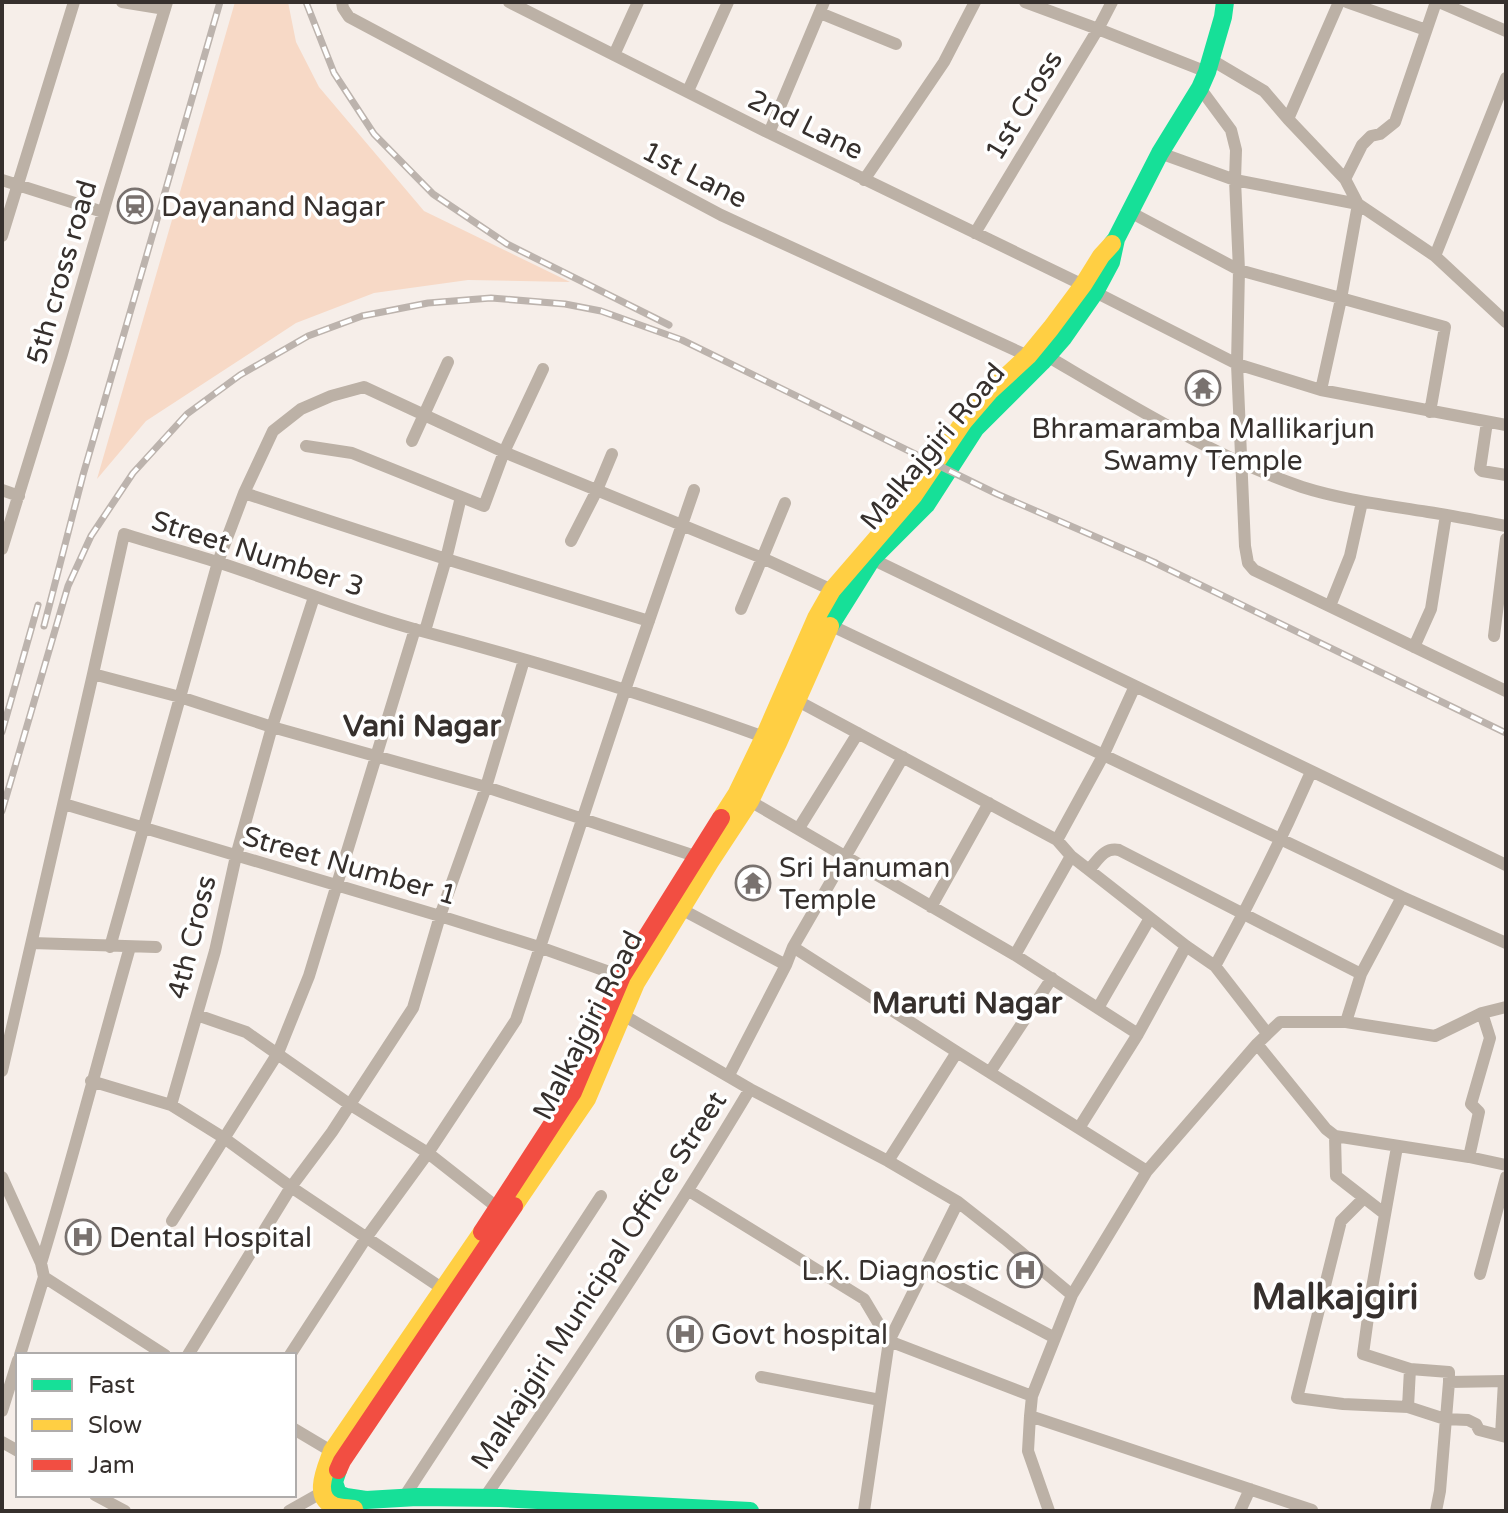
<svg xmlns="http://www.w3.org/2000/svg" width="1508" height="1513" font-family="'Varela Round',sans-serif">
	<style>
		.green { fill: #f7d9c6 }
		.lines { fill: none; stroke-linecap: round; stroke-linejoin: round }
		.street { stroke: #bcb1a6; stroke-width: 12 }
		.fast { stroke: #16e098; stroke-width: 18 }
		.slow { stroke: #ffcf43; stroke-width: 18 }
		.jam { stroke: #f24e42; stroke-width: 18 }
		.rail-casing { stroke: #bcb3ad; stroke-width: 7 }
		.rail { stroke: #fff; stroke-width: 4; stroke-dasharray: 12; stroke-linecap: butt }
		.labels { text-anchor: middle; stroke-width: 7; stroke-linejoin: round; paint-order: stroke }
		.street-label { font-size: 28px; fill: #36302d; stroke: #fff }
		.poi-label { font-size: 28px; fill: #36302d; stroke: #fff; text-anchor: start }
		.neighbourhood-label { font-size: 30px; font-weight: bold; fill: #36302d; stroke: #fff }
		.district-label { font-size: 36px; font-weight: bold; fill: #36302d; stroke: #fff }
	</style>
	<rect width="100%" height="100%" fill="#f6eee9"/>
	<!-- green -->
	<path class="green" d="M235,2H288L296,42L319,87L424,211L570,282L468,280L374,293L296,323L146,421L97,479Z"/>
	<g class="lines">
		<!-- street -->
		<path class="street" d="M122,2L165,9
			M342,2L343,8L349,17L721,215L1028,356
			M509,2L769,133L1083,285
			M1025,2L1098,29L1207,72
			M1347,2L1426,30
			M1439,2L1506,31
			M820,13L896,44
			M614,55L638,2
			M1210,59L1264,91L1288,119L1345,179L1358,204L1435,256L1506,322
			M1200,88L1231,130L1236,150L1235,180L1239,270L1237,364L1245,546L1248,563L1254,570L1506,691
			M688,91L728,2
			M1288,119L1339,2
			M769,133L824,2
			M1160,153L1235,180L1358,204L1341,299L1321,390
			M1345,179L1362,145L1371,136L1380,134L1395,122L1436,2
			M2,180L103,212
			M864,180L944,62L975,2
			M1130,212L1239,270L1445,327L1430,412
			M975,233L1098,29L1112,2
			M2,236L74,2
			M1435,256L1506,78
			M1095,292L1237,364L1321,390L1506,425
			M1047,356C1127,403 1214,457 1302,487C1343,500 1386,505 1428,512C1454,516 1480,521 1506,526
			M1487,422L1480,469L1482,471L1506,475
			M412,441L448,362
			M306,446L352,453L484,506L504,452L543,369
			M2,490L19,496
			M244,493L446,559L649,621
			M571,541L597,490L612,454
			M2,549L62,354L109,192L167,2
			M872,559L1506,865
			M1330,606L1350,556L1362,502
			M741,609L785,503
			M830,625L1402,897L1506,943
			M425,631L446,559L461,497
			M1494,636L1506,539
			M1414,647L1431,609L1446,515
			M93,674L180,697L272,727L486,787L698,857
			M796,700L1057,840L1071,856L1089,870L1186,946L1215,966L1267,1033
			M750,801L1015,955L1138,1034
			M64,804L440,916L539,947L626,978
			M799,828L858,733
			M1057,840L1103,756L1135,686
			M1089,870C1098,860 1104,847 1119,850L1361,974
			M931,907L989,803
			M681,909L786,965
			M32,943L156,947
			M110,947L218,562L244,493L273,431L301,409L331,396L364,387L504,452L762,558L832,590
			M793,947L957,1052L1147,1171
			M1015,955L1071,856
			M1215,966C1250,903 1282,838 1311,772
			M1098,1008L1150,918
			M618,1012L750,1089L888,1161L958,1202L1005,1239L1072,1295
			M197,1015L246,1032L349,1104L428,1153L498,1208
			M1346,1022L1361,974L1402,897
			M1257,1044L1326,1129L1335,1136L1336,1176L1385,1214
			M2,1071L93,674L124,534C155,544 186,552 217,562C283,583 347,611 414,629C532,660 649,695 764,737
			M990,1072L1052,978
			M729,1075L786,965L793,947L903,757
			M91,1081L171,1105L224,1138L291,1187L443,1289
			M171,1105L215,951L236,856L272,727L314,597
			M1079,1128L1138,1034L1186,946
			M1335,1136L1469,1157L1506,1165
			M1397,1147L1372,1288L1363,1354L1410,1369L1449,1372V1382L1506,1381
			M1469,1157L1479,1112L1471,1104L1490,1038L1482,1013
			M888,1161L957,1052
			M2,1177L41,1263L44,1277L165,1355
			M689,1191L864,1299L889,1341L1032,1396
			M1364,1198L1341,1221L1297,1398L1343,1404L1408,1407L1445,1419L1468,1420L1476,1424L1479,1430L1506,1437
			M172,1221L278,1053L309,976L415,629
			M41,1263C73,1158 100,1052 130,947
			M925,1269L1055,1338
			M1480,1274L1506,1177
			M20,1355L44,1277
			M188,1355L291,1187L332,1132L413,1008L440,916L486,787L524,660
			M290,1355L366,1238L428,1153L516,1020L625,690L694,490
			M761,1377L880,1400
			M1408,1407L1410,1369
			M2,1411L18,1360
			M1030,1416L1312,1510
			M294,1429L336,1454
			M1501,1435L1504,1381
			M2,1442L18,1451
			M95,1495L125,1511
			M404,1497L601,1196
			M485,1497C577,1363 667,1228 750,1089
			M289,1511L328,1489
			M864,1511L889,1341L958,1202
			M1049,1511L1028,1451L1030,1416L1032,1396L1072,1295L1147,1171L1257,1044L1280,1022H1346L1435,1036L1482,1013L1506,1007
			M1240,1511L1250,1489
			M1436,1511L1440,1491L1449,1382"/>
		<!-- fast -->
		<path class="fast" d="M1112,244L1116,239L1160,153L1200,88L1207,72L1223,17L1225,2
			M830,626L872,559L926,505L975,429L1042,362L1063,338L1095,292L1111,262L1116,239
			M338,1470L334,1482L338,1494L346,1497L366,1500L417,1497L500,1498L750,1511"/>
		<!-- slow -->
		<path class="slow" d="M721,818L737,793L764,737L816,618L832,590L914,495L964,421L989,392L1028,356L1051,328L1083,285L1101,256L1112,244
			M514,1206L587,1099L636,983L710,862L750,801L778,743L830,626
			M354,1509C347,1508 340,1508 334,1506C311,1497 327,1466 332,1451L482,1232"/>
		<!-- jam -->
		<path class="jam" d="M482,1232L573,1092L622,976L721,818
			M338,1470L342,1461L514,1206"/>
		<!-- rail casing -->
		<g class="rail-casing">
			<path id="rail" d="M306,2L334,73L374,134L433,194L507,244L669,325
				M1147,559L1506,733
				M44,626L83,475L220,2
				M2,732L38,605
				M2,811L68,586L91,536L133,473L187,414L240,375L308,336L362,316L428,303L491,298L565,304L601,311L682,340L997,494L1156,563"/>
		</g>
		<!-- rail -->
		<use href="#rail" class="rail"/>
	</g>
	<!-- icons -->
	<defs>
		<g id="station-ring" transform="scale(1.8)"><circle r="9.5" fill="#fff" stroke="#79726f" stroke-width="1.5"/><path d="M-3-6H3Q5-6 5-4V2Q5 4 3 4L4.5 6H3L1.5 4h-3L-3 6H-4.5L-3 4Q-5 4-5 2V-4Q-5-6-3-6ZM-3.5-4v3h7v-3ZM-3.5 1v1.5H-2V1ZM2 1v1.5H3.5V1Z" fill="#79726f"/></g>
		<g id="temple-ring" transform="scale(1.8)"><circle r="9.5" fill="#fff" stroke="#79726f" stroke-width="1.5"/><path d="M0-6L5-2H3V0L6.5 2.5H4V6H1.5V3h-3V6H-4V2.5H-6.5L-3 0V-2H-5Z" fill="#79726f"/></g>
		<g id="hospital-ring" transform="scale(1.8)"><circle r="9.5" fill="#fff" stroke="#79726f" stroke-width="1.5"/><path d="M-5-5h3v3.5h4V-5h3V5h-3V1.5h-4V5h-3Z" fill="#79726f"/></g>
	</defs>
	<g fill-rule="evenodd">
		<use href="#station-ring" x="135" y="206"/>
		<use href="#temple-ring" x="1203" y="388"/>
		<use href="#temple-ring" x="753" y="883"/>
		<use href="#hospital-ring" x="83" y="1237"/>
		<use href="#hospital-ring" x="1025" y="1270"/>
		<use href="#hospital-ring" x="685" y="1334"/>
	</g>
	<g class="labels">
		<!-- street labels -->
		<g class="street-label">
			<text transform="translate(1023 105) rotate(-59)" y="10">1st Cross</text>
			<text transform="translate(806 124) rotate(26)" y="10">2nd Lane</text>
			<text transform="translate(695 174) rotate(27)" y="10">1st Lane</text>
			<text transform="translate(61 272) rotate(-74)" y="10">5th cross road</text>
			<text transform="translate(932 446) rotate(-50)" y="10">Malkajgiri Road</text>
			<text transform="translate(258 553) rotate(18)" y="10">Street Number 3</text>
			<text transform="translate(350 865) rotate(16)" y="10">Street Number 1</text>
			<text transform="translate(191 937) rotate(-76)" y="10">4th Cross</text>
			<text transform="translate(587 1025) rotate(-63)" y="10">Malkajgiri Road</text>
			<text transform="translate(598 1280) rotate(-57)" y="10">Malkajgiri Municipal Office Street</text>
		</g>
		<!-- poi labels -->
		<g class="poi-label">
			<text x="161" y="216">Dayanand Nagar</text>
			<text x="1203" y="438" text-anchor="middle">Bhramaramba Mallikarjun<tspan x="1203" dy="32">Swamy Temple</tspan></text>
			<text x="779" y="877">Sri Hanuman<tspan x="779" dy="32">Temple</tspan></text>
			<text x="109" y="1247">Dental Hospital</text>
			<text x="999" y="1280" text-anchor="end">L.K. Diagnostic</text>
			<text x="711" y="1344">Govt hospital</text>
		</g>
		<!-- neighbourhood labels -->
		<g class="neighbourhood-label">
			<text x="422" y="736">Vani Nagar</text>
			<text x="967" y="1013">Maruti Nagar</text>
		</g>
		<!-- district labels -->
		<g class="district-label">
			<text x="1335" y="1309">Malkajgiri</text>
		</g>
	</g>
	<!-- border -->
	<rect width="1508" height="1513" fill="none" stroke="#36302d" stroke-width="8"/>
	<!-- legend -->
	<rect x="16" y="1353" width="280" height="144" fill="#ffffff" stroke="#afacab" stroke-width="2"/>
	<rect x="32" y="1379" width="40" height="12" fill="#16e098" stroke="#afacab" stroke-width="2"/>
	<text x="88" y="1393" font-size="24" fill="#36302d">Fast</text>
	<rect x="32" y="1419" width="40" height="12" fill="#ffcf43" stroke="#afacab" stroke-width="2"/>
	<text x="88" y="1433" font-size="24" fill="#36302d">Slow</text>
	<rect x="32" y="1459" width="40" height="12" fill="#f24e42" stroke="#afacab" stroke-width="2"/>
	<text x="88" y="1473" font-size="24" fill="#36302d">Jam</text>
</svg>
